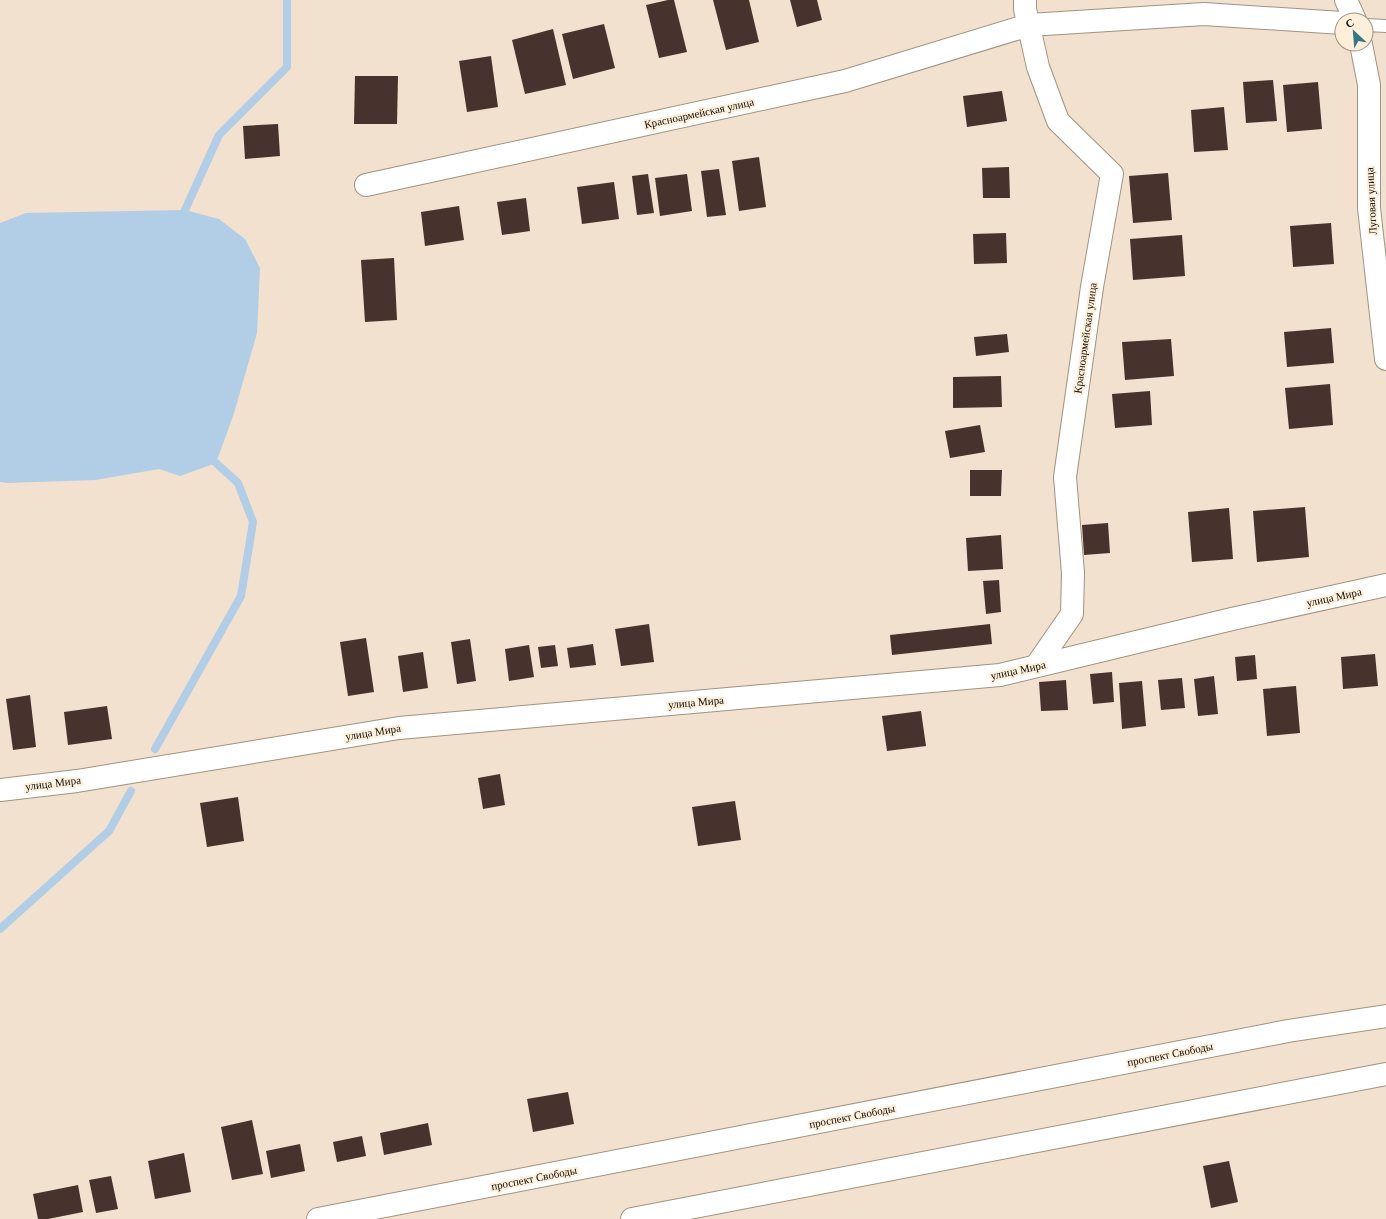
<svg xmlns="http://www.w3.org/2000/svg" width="1386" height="1219" font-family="Georgia,serif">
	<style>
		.water { fill: #b2cde6 }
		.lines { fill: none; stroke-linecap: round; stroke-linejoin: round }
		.stream { stroke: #b2cde6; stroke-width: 8 }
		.building { fill: #47322e }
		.service-casing { stroke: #a19381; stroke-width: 14 }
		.minor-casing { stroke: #a19381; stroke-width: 24 }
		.service { stroke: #fff; stroke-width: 12 }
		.minor { stroke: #fff; stroke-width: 22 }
		.labels { text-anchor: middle; stroke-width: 4; stroke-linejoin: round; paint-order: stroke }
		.street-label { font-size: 11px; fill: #0f0b05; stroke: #feefdb }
	</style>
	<rect width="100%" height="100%" fill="#f1e1ce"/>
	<!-- water -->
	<path class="water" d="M185,210L219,219L245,239L260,268L257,333L234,413L216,463L180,476L159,469L95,480L7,483L0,482V223L26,213Z"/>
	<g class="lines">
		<!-- stream -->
		<path class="stream" d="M185,210L219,135L287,67V0
			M155,749L241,596L253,522L238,483L216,463
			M0,929L109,831L131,791"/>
	</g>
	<!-- building -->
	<path class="building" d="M668,0H674L687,52L659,58L646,5Z
		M713,0H749L759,42L726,50Z
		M790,0H817L822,20L797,27Z
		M604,24L615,68L573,79L562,34Z
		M553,29L566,85L525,94L512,40Z
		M491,56L498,107L467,112L459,61Z
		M355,76H398L397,124H354Z
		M1273,80L1277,121L1246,123L1243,82Z
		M1318,82L1322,129L1287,132L1283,85Z
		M1002,91L1007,121L967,127L963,96Z
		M1224,107L1228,150L1194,152L1191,110Z
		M278,124L280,156L245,159L243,126Z
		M759,157L766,207L739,211L732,161Z
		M1009,167L1010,198H983L982,168Z
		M719,169L726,215L707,217L701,171Z
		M1168,173L1172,220L1133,223L1129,176Z
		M648,174L654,213L637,215L632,176Z
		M687,174L692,211L660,216L655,178Z
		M614,182L619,219L582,224L577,187Z
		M526,198L530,231L502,235L497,202Z
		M459,206L464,240L425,246L421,212Z
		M1331,223L1334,264L1293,267L1290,226Z
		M1006,233L1007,263L974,264L973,234Z
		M1182,235L1185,276L1133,280L1130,239Z
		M394,258L397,320L365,322L361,260Z
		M1331,328L1334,363L1287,367L1284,332Z
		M1007,334L1009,352L976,356L974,337Z
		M1171,339L1174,376L1125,380L1122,342Z
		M1001,376L1002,407L953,408V377Z
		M1330,384L1333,425L1289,429L1285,388Z
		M1150,391L1152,425L1115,428L1112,394Z
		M980,425L985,452L950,458L945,431Z
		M970,470H1002L1001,496H970Z
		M1305,507L1309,557L1257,562L1253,511Z
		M1229,508L1233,559L1192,562L1188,512Z
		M1108,523L1110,553L1084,555L1082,525Z
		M1001,535L1003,569L968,571L966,538Z
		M999,580L1001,612L986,614L983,581Z
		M649,624L654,662L621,666L615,629Z
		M990,624L992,644L892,655L890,635Z
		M366,638L374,692L348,696L340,642Z
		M470,639L476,681L457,684L451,642Z
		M593,644L596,665L570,668L567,648Z
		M529,645L534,677L509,681L505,649Z
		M555,645L558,666L541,668L538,647Z
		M423,652L428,688L403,692L398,656Z
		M1375,654L1378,686L1343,689L1341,657Z
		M1255,655L1257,679L1237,681L1235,657Z
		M1112,672L1114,702L1093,704L1090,674Z
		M1214,676L1218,714L1198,716L1194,679Z
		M1182,678L1185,708L1161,710L1158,680Z
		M1066,680L1068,710L1041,711L1039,682Z
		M1142,681L1146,726L1122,729L1119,683Z
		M1296,686L1300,733L1267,736L1263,689Z
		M30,695L36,747L13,750L6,699Z
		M107,706L112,739L68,745L64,712Z
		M921,711L926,746L887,751L882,716Z
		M500,774L505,805L483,809L478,778Z
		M238,797L244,841L207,847L200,803Z
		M735,801L741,840L698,846L692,807Z
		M568,1092L574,1124L533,1132L527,1099Z
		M252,1120L263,1174L232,1180L221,1127Z
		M428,1123L432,1145L384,1155L380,1133Z
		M362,1136L366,1156L337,1162L333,1142Z
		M300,1144L305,1171L271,1178L266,1151Z
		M184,1153L191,1192L155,1199L148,1161Z
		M1229,1161L1238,1202L1211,1208L1203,1166Z
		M111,1176L118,1209L96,1213L89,1180Z
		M78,1185L83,1212L48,1219H38L33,1194Z"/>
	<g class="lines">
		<!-- service casing -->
		<g class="service-casing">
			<path id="service" d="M1366,25L1386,26"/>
		</g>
		<!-- minor casing -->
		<g class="minor-casing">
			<path id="minor" d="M1025,0V9L1038,67L1058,121L1112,174L1092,287L1065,477L1073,573L1072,614L1036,666
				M1346,0L1355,20
				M1361,44L1369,85V208L1386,359
				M366,185L845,81L1029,25L1204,14L1342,23
				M0,790L77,781L399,728L1000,675L1232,619L1386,585
				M318,1219L1288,1031L1386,1016
				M632,1219L1386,1074"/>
		</g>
		<!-- service -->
		<use href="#service" class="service"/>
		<!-- minor -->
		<use href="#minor" class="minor"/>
	</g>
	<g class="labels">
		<!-- street labels -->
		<g class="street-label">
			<text transform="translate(699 113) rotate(-12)" y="4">Красноармейская улица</text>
			<text transform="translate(1371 201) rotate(-93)" y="4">Луговая улица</text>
			<text transform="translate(1085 338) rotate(-82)" y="4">Красноармейская улица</text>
			<text transform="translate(1334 597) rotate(-12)" y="4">улица Мира</text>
			<text transform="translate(1018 670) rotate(-12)" y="4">улица Мира</text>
			<text transform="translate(696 702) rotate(-5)" y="4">улица Мира</text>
			<text transform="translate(373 732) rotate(-9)" y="4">улица Мира</text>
			<text transform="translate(53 783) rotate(-7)" y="4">улица Мира</text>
			<text transform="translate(1170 1054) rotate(-11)" y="4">проспект Свободы</text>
			<text transform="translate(852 1116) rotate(-11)" y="4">проспект Свободы</text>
			<text transform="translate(534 1178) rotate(-11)" y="4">проспект Свободы</text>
		</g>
	</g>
	<!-- north arrow -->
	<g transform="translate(1354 32) rotate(334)"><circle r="19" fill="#feefdb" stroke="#9e9485"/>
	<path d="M0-3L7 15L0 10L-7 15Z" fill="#337886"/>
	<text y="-6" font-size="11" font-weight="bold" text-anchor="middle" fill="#0f0b05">С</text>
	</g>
</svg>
